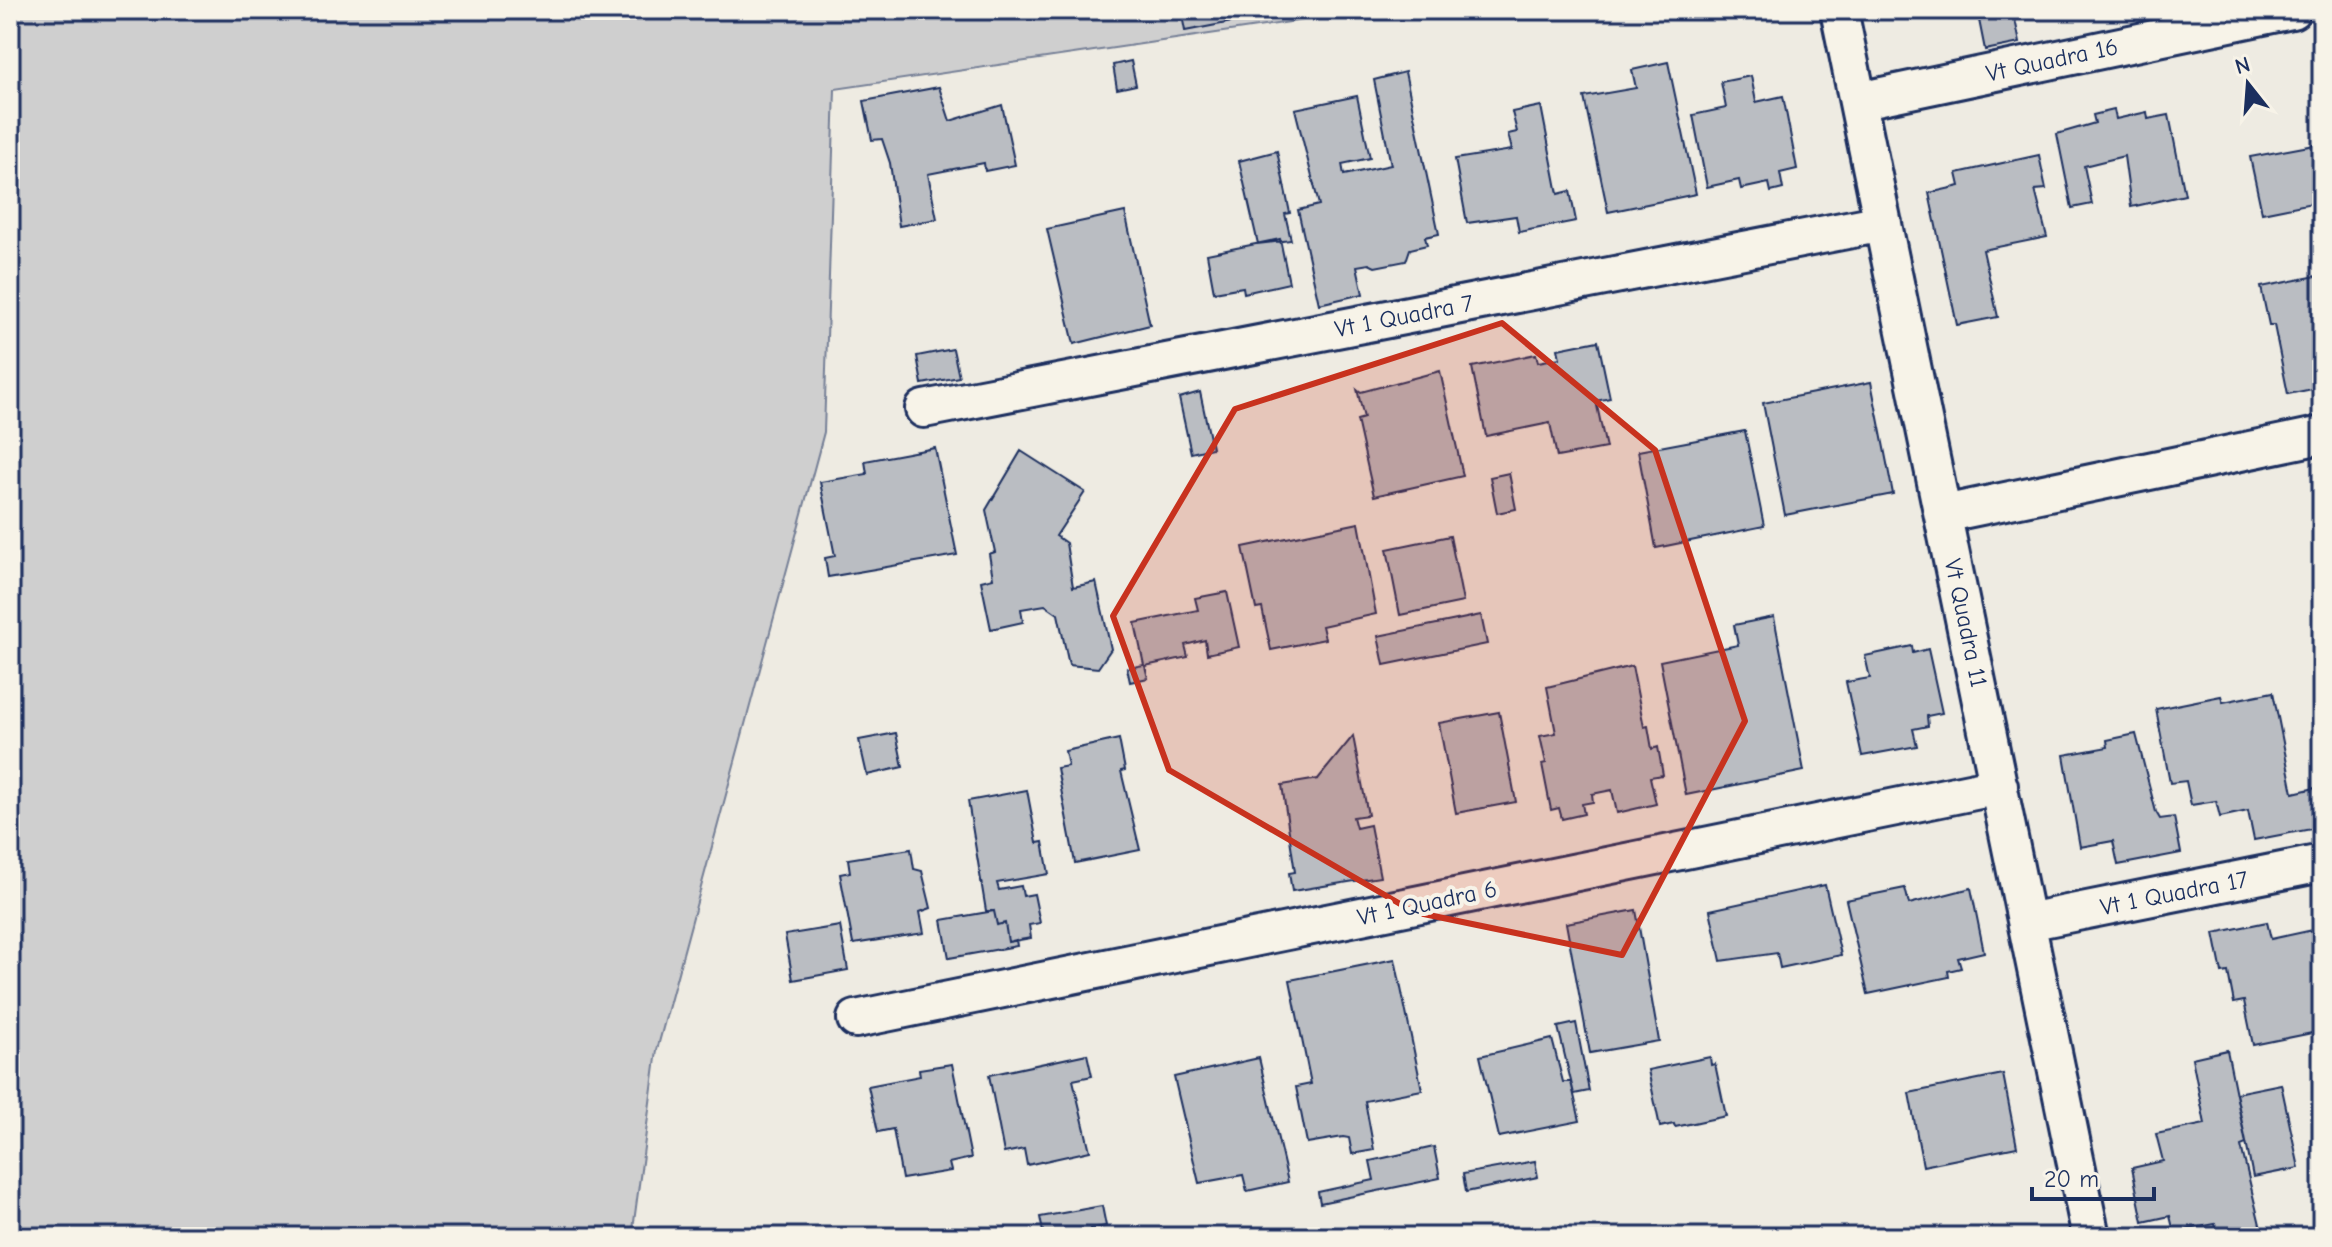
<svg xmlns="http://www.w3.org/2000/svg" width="2332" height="1247" font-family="'Comic Neue',sans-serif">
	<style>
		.green { fill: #cfcfcf; stroke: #757f96; stroke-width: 2 }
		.building { fill: #babdc2; stroke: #1b2f5e; stroke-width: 2 }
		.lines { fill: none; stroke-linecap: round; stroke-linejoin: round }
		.street-casing { stroke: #1b2f5e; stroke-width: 42 }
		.street { stroke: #f7f3e8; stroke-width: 36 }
		.marked { fill: #c8321e; fill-opacity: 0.2; stroke: #c8321e; stroke-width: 6; stroke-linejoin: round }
		.labels { text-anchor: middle; stroke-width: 8; stroke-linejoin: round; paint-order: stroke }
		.street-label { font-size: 24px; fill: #1b2f5e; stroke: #f7f3e8 }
	</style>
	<rect width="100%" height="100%" fill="#eeebe2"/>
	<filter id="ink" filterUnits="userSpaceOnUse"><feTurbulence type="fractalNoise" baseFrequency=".0125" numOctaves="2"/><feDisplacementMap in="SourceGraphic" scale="16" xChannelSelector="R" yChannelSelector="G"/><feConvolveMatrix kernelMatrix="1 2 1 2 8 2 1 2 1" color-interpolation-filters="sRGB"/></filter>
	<g filter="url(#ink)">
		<!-- green -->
		<path class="green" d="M10,10H1372L835,89L824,432L657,1050L632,1237H10Z"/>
		<!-- building -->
		<path class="building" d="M1181,10H1279V13L1185,31Z
			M1977,10H2013L2020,43L1985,50Z
			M1131,61L1136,85L1117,89L1113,65Z
			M1668,62L1696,194L1608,212L1584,97L1636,88L1632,70Z
			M1405,72L1439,234L1425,237L1427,245L1410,249L1406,261L1375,267L1369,264L1357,266L1363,294L1319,304L1298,210L1319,205L1295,109L1357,96L1370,158L1342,164L1344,175L1391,165L1374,80Z
			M1751,76L1756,102L1783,96L1797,169L1780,173L1783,189L1771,192L1769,183L1741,189L1739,180L1707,187L1693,115L1726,108L1721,82Z
			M939,87L950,121L1002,105L1015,165L985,171L984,163L928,174L937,219L899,226L890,163L882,139L872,140L864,101Z
			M1541,106L1558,194L1570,191L1576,221L1519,232L1516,216L1467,223L1455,159L1512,150L1508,134L1517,132L1512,112Z
			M2114,110L2116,119L2147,112L2148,119L2169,115L2185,195L2131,207L2124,156L2084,166L2092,204L2072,208L2057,134L2095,123L2093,115Z
			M2320,144L2322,201L2262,213L2250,157Z
			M1277,151L1290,213L1285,214L1291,240L1258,244L1239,161Z
			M2039,155L2046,189L2035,190L2047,237L1983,250L1998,317L1957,325L1929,193L1960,186L1957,173Z
			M1125,212L1150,325L1074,344L1047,229Z
			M1280,239L1289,283L1244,293L1243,287L1214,292L1207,254Z
			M2322,275V387L2288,394L2274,325H2269L2261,287Z
			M1598,341L1610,398L1596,401L1606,448L1557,457L1550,423L1486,436L1472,367L1536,354L1538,362L1560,358L1558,349Z
			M953,349L959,377L922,384L917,356Z
			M1440,371L1463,476L1374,496L1357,420L1364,418L1357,389L1361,392Z
			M1871,382L1893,494L1785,515L1763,403Z
			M1200,392L1212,448L1191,453L1179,398Z
			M1745,431L1764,526L1656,548L1638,451Z
			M935,448L957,555L828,577L825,558L835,556L820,482L867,474L865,461Z
			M1021,451L1085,492L1056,536L1066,543L1073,587L1096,582L1111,649L1098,668L1069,665L1058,614L1045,605L1021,609L1023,622L991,629L981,581L993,578L989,554L995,552L986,510Z
			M1509,473L1516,509L1497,513L1490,477Z
			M1359,523L1376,614L1322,626L1325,639L1271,650L1262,608L1256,609L1243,547Z
			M1450,536L1463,602L1400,615L1387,549Z
			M1227,592L1239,647L1207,654L1205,640L1185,645L1188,657L1145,666L1148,678L1130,682L1127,668L1144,665L1135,623L1198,610L1195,598Z
			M1481,615L1487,644L1384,665L1378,636Z
			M1774,617L1804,771L1686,795L1660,661L1738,645L1734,625Z
			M1912,646L1913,653L1928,649L1942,713L1927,716L1928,726L1913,729L1917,746L1862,756L1846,682L1870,678L1865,656Z
			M1632,666L1644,727L1648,726L1652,749L1658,747L1663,775L1650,777L1656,804L1617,813L1612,790L1592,794L1593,802L1582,804L1584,814L1562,819L1559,808L1551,810L1542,764L1546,763L1540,736L1556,733L1547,687Z
			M2273,692L2293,793L2315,788L2322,827L2254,840L2248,811L2220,817L2216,801L2191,805L2186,781L2170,783L2156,709L2221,696L2223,702Z
			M1499,712L1516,802L1456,813L1439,723Z
			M896,733L903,767L867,775L859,740Z
			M2136,734L2156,812L2160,819L2174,817L2181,853L2118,865L2113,841L2080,847L2064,755L2108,747L2107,740Z
			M1353,736L1368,815L1353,817L1356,828L1370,825L1380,877L1292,891L1289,873L1295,872L1282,785L1318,779Z
			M1119,739L1125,770L1121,771L1140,850L1075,863L1057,768L1068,766L1065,751Z
			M1027,790L1037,843L1043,842L1049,874L997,883L999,890L1021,886L1023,896L1034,894L1040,923L1029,925L1031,938L1008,942L1005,923L997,925L994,911H986L968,801Z
			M911,849L914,869L922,871L931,908L920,912L924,933L853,944L840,874L850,872L848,859Z
			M1825,885L1841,955L1780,968L1777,953L1721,961L1710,910Z
			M1905,888L1909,904L1971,888L1984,952L1958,958L1961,968L1948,971L1949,977L1868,994L1846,900Z
			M1636,910L1659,1041L1590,1053L1566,923Z
			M994,911L997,925L1005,923L1008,942L1016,940L1017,946L949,958L942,920Z
			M2267,922L2271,939L2322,928V1031L2253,1045L2244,1001L2234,1003L2228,972L2222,973L2214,933Z
			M840,926L848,970L793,980L785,935Z
			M1395,959L1422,1090L1365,1101L1374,1150L1352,1154L1349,1138L1343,1137L1307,1143L1296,1087L1311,1084L1290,980Z
			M1576,1023L1589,1091L1574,1094L1558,1027Z
			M1552,1039L1563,1082H1571L1580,1121L1499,1137L1480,1056Z
			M2227,1050L2246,1144L2241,1146L2263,1237H2218L2215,1224L2174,1232L2170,1216L2143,1222L2132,1168L2163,1161L2156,1134L2205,1124L2192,1058Z
			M1087,1054L1092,1076L1073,1080L1090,1151L1027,1165L1024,1149L1004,1153L989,1075Z
			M1710,1057L1711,1065L1715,1064L1726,1116L1675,1127L1674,1124L1660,1127L1648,1070Z
			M1259,1058L1288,1182L1247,1191L1243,1175L1199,1183L1174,1077Z
			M952,1064L971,1158L949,1163L951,1171L902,1179L893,1129L878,1132L868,1086L920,1076L919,1069Z
			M2003,1074L2017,1147L1923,1166L1909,1093Z
			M2281,1084L2299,1168L2253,1177L2236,1093Z
			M1434,1147L1440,1178L1320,1203L1318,1192L1374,1180L1370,1161Z
			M1535,1161L1538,1177L1466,1192L1463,1174Z
			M1102,1206L1106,1226L1090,1229L1091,1237H1044L1040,1217Z"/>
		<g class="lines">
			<!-- street casing -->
			<g class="street-casing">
				<path id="street" d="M1839,10L2091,1237
					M1858,101L2292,10
					M924,409L1883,223
					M1943,514L2322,435
					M2027,922L2322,863
					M856,1019L1999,786"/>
			</g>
			<!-- street -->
			<use href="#street" class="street"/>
		</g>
	</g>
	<!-- marked area -->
	<path class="marked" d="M1502,323L1655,450L1745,721L1622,955L1414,912L1169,770L1113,616L1235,409Z"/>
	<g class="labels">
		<!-- street labels -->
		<g class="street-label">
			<text transform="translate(2052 60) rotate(-12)" y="8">Vt Quadra 16</text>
			<text transform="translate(1404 316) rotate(-11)" y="8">Vt 1 Quadra 7</text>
			<text transform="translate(1966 623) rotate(78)" y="8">Vt Quadra 11</text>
			<text transform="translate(2174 893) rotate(-11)" y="8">Vt 1 Quadra 17</text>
			<text transform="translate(1427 903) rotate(-12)" y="8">Vt 1 Quadra 6</text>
		</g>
	</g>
	<!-- margin -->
	<rect width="2332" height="1247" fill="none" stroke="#f7f3e8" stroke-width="40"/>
	<rect x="20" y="20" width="2292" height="1207" fill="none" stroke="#1b2f5e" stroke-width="3" filter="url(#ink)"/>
	<!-- north arrow -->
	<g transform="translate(2248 84) rotate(343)" stroke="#f7f3e8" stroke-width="6" paint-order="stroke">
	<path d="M0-6L14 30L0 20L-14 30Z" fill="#1b2f5e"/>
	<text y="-12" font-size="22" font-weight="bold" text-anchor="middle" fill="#1b2f5e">N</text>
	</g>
	<!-- scale -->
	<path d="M2032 1187v12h122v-12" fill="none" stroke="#1b2f5e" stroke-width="4"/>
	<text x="2044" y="1187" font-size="24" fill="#1b2f5e" stroke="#f7f3e8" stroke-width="6" paint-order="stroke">20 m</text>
</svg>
